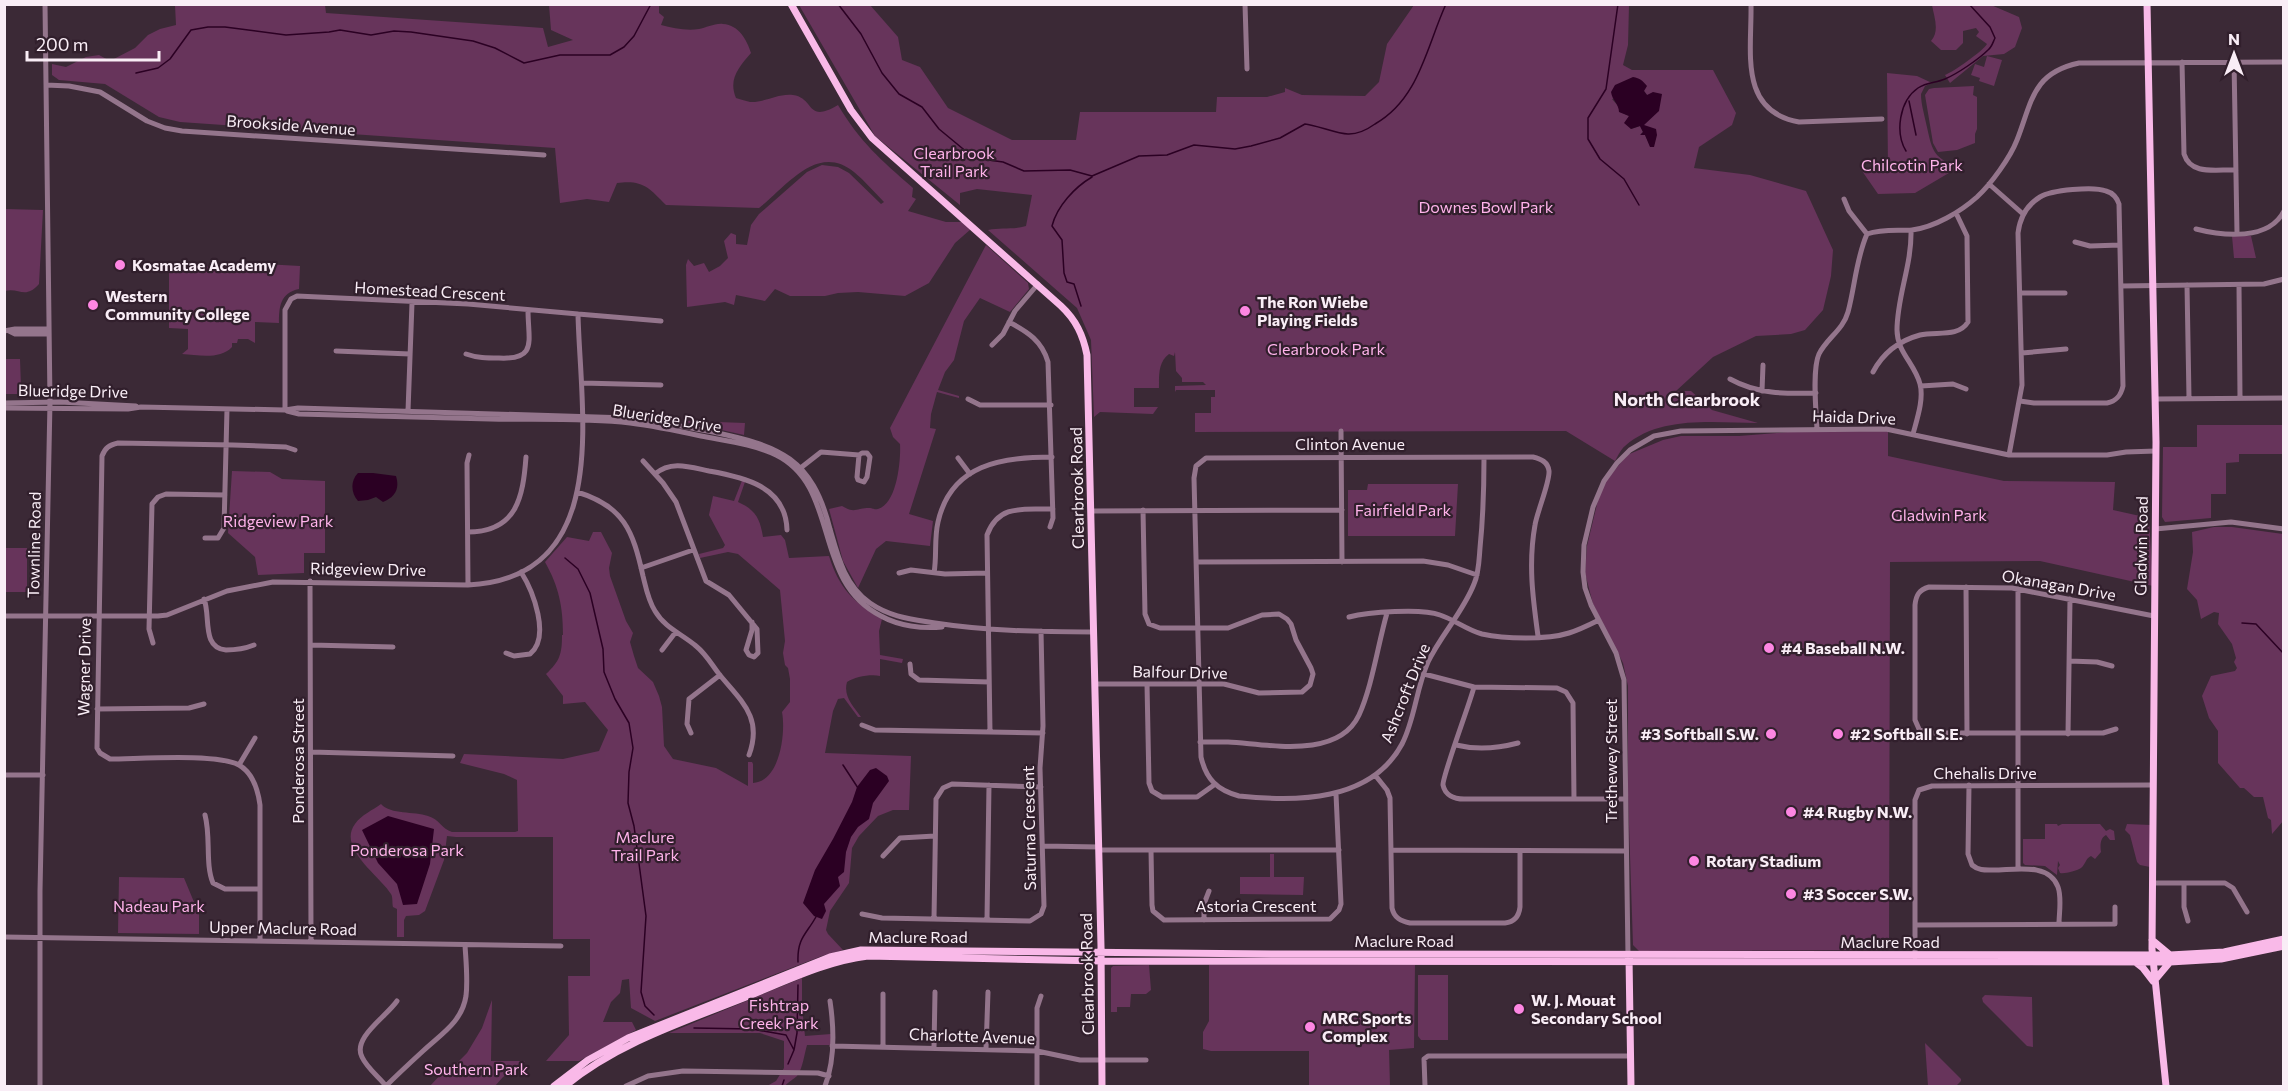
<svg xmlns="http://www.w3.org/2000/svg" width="2288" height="1091" font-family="Commissioner,sans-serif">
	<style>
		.green { fill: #67345b; fill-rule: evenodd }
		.water { fill: #2b0023 }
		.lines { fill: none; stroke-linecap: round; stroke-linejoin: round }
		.stream { stroke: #2b0023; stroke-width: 1.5 }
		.minor { stroke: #94758c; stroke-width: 5 }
		.major { stroke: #f9b9e8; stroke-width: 7 }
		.poi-dot { fill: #fd86e2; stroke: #311f2c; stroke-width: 2 }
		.labels { text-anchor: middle; stroke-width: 4.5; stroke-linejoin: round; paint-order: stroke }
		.street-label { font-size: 16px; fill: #f9edf6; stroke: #311f2c }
		.park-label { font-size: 16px; fill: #ffb3eb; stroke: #311f2c }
		.poi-label { font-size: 16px; font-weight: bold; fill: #f9edf6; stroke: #311f2c; text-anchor: start }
		.neighbourhood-label { font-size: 18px; font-weight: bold; fill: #f9edf6; stroke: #311f2c }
	</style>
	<rect width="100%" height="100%" fill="#3b2936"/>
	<!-- green -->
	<path class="green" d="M175,5H325L326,13L543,28L548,47L573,40L551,30L549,5H661L659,6V13L664,17L661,25C673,28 686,31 699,29C706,28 715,23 723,24C739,25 747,40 751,53C739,67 728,79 736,98C740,99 745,101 750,102C764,103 778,93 793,95C815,98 806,124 838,105C860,142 881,160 913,188L912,197L916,199L908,211L946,222H963L971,229L955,243L929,283L905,296L858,292L838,293L825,296H790L775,289L765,301L736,295L734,305L725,302L687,307L686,265L688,259L694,266L704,263L709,272L720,266L728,258L724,241L731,233L736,235V244L747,245L751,225L759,214L807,172L822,165L838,167L849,173L881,204L884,202C874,192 865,181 854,172C817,142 786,187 759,208L666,205C648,187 643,180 617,183L609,202L587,199L560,203L555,148L180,122L159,117L105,84L59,80L52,75V64L66,67L86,57L99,55L110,61L135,48L148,35L160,29L176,25Z
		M799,5H870L898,37L902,60L920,67L948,108L1012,140H1076L1080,112H1216L1217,97H1267L1285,92V88L1302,95L1365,96L1379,82L1387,44L1414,5H1629L1628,45L1623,65L1632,70H1713L1736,113L1732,125L1699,147L1694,168L1750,175L1806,191L1833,250L1831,276L1823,310L1805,330L1791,334L1756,336L1713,357L1676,391H1691L1712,410L1758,423C1715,423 1660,415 1625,446C1621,449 1618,456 1615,461L1566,431L1195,432V413H1211V397H1215V390H1176L1175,392V386L1206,385L1203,382H1182V378L1176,371L1175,352L1174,356L1169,354C1158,362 1159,376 1159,388H1134V407H1158L1153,414L1100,412L1094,417L1091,340L1077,308L988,230C1001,227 1012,230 1026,226L1032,195L977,189L960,193V205L875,136ZM1644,91L1647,95L1643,125L1654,147L1650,146L1645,135L1641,134L1643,132L1640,126L1631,129L1627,120L1629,116L1620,112L1619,107L1612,99Z
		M1932,5H1991L2019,17L2022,28L2015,47L2004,54L1983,56L1950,83L1945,75C1953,72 1983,51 1987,44L1976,36L1979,32L1976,28L1963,31V43L1956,50H1941L1931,41C1940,31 1934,17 1932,5Z
		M1987,56L2002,60L1994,86L1979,81L1980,78L1971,75L1975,64L1984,67Z
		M1887,73L1917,76L1932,83L1925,86L1921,94C1921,104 1924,113 1926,123C1932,148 1931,158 1959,167L1915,193L1878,194L1860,168H1888Z
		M1974,86L1973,95L1977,97V129L1975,134V143L1957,150L1938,152L1933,143L1925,95L1929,89L1934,88Z
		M5,209L43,210L39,284C25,300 19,287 5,291Z
		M2232,236H2251L2256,258H2234Z
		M986,245L1028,283L1029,289L1010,312L980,298L964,321L954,360L945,372L938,390L959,396V398L937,392L931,414L930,428L936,429L909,514L933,521L930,546L886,541L876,549L858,588L843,561L829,509L842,506C855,514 856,508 869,508C874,508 873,510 878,509C897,504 901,460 900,444L893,437L890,428Z
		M264,264L300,266L299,289C280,293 279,307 279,323L255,322V343L248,339H238L237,343H232V347C220,360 198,355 182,354L188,349V329L169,328V271L201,265L204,267C223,263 248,273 264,264Z
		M5,359H20L21,387L34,388L35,394H5Z
		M681,421H690L745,423L744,435Z
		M2197,425H2283V454H2239V462L2226,463V494H2211V518L2165,522L2162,517L2163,447H2197Z
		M1812,430H1888V456L2004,481L2115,482L2113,510L2149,518L2153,586L2040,561L1890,562L1889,950L1639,951L1633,945L1628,795V686L1623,663L1593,604L1585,573L1587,546L1598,500L1605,482L1627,455L1663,440L1681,436H1739Z
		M232,471L270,472L282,479L325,481V553H304V573L258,575L255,557L228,533Z
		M743,478L746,479L738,502C756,510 760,519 763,537L781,535L785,540L789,558L829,556C839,588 853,602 882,619L879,631L880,655L903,659L902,663L880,659V676C870,674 855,677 847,682C843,696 853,706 861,717H858L844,698L838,699L833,711L825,753L911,756L909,810H893L878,816L859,836L852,848L849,883L830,911L826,930L828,934L843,950L822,956L655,1021L631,1008L629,979L622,980L620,993L611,1002L603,1022H632L636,1030L579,1061H546L569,1035L568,976H590V939H553V837H456L447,836L444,860L425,911L419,915L406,916L404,920V937H397V909L393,907C392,903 393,897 391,894C380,876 337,848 355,824C361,815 373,810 381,804C391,815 414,811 428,816C439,819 442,829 452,832H515L518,831L517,780L504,774L460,763L464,754L563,759L599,751L608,730L585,702L563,704V696L546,674C560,661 562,654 562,635H563C563,607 559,587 545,562L567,537L589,541L593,532H601L612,553L609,568L610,576L626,621L633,633L630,642L634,656L638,668L653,682L659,696L662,707L664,746L673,759L716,768L748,786V762H752L753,764V783C780,782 786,732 782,712L790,702V679L788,668L785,665L783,653L785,641L780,590L738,554L728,552L700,558L699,554L723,548L725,545L709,515L713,496L734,501Z
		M1368,484H1458L1455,536H1348V490H1367Z
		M2214,527H2232L2283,534L2284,820L2272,834L2271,820L2268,818L2263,797H2254L2244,788H2240L2218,763V731L2209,718L2202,696L2211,676L2235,671L2237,668L2234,662L2236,658L2232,644L2218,624L2219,613L2214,612L2201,619L2197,600L2187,589L2193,552L2192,532Z
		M5,548H27V592H5Z
		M2045,824H2057L2058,826L2062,824H2100L2106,831L2110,829L2114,831L2115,840H2110L2106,835C2100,838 2100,846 2101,852L2095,859L2091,856C2085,859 2086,864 2081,868C2076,871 2065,874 2060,873L2058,868L2060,865L2058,861L2057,875L2045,866L2025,865L2023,863V839H2045Z
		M2127,824L2151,825L2150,867L2140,865L2137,862L2130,835L2125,830Z
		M1270,854H1274V877H1304L1303,895L1240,894V877H1270Z
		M119,877L184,878L199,914V934L118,933Z
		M1149,965L1151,990L1146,994H1131L1130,1007H1117V1012H1111V968L1113,966Z
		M1209,965H1415L1414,1048L1389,1050L1390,1086H1309V1051H1211L1203,1049V1032L1209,1021Z
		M1418,975H1448V1040H1421L1418,1036Z
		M802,978V1007L805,1036L831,1034V1045H807C804,1055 803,1068 797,1076C793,1080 789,1081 785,1086H767L776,1081L784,1068V1041L760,1033H669Z
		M1985,995L2032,997L2033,1047L2027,1046L1983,1002L1982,998Z
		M492,1000L491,1061H525L503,1077L495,1086H430L443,1072L457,1063L467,1053L482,1028Z
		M1925,1043L1961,1079V1081L1956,1086H1928Z"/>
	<!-- water -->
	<path class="water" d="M1633,77C1640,78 1643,81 1647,86L1644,91L1647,95L1653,92L1662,94L1659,111L1644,125L1656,129L1657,135L1654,147H1650L1645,135H1640L1643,132L1640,126L1631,129L1624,123L1629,116L1619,112C1619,104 1612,100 1611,92L1615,85Z
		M358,473H373L396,476C400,489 395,497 383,502L376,497L368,500L358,501C351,493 350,481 358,473Z
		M876,768L887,776L889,781L873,803L869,819L858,827L851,837L846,852L844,872L838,877L840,886L824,904L826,911L822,919L814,916L803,903L815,870L833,839L852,802L857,787L870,770Z
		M388,816L434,829L430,864L417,904L403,905L397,884L378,863L362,830Z"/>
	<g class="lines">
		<!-- stream -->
		<path class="stream" d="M838,4L861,34L882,73L899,94L922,107L939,129L974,158L1003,162L1024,171L1070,170L1092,176L1139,156L1167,155L1194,145L1235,149L1251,146L1280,138L1305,124C1316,125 1340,135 1349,134C1358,134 1368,129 1375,124C1419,99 1426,48 1446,4
			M1618,4L1606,89L1588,118V139L1600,159L1624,179L1639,205
			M136,73L158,68L170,59L191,30L208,27H225L286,35L329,32L340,30L371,35L394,31L411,32L473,41L495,48L524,63L560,55H610L624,47L634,36L651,4
			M1909,101L1916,135
			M1906,151C1895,133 1899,101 1918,88C1927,82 1936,83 1945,79C1957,74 1979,59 1988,50C1992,47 1993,42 1995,38L1990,27L1969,4
			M1081,306L1074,284L1067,282L1064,273L1062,240L1052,226C1057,206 1075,187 1092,177
			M565,558L578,569L590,593L603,649L604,672L615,699L629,723L633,748L629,772L628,803L634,826L646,916L641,992L645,1006L654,1015
			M2242,623L2256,624L2284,654
			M843,765L858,788
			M798,962C797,937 807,934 817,915
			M694,1028L752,1029L786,1035L794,1050
			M788,1064L794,1050L797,1033L798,985
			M782,1086L784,1080"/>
		<!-- minor -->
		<path class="minor" d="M1245,4L1247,69
			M1751,4C1752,51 1738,111 1799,122L1882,119
			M2234,61L2237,233
			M2182,62L2184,154C2191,176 2217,169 2236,170
			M46,85L69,86L100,92L147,121L165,128L182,131L544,155
			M1989,184L2023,214
			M1844,199L1849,211L1867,234
			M2196,229C2223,236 2269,241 2284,211
			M1911,230C1912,265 1897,296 1897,330C1897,352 1915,364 1920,384C1924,399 1917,419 1913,434
			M1867,234C1882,229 1896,231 1912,230C1935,227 1960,212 1977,197C1991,184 2010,158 2017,140C2032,102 2032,73 2079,63L2284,62
			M2075,242L2090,246L2120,245
			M2187,285L2189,398
			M2239,285L2240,398
			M2121,286L2264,284L2284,279
			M2020,293H2065
			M578,314L661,321
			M1009,322C1028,332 1042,341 1048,362L1053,518L1050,527
			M4,331L15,329H49
			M9,331L15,334H49
			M992,345L1003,334L1015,311L1038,284
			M336,351L410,354
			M2022,353L2066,349
			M466,354C477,358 487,358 499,358C538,360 528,341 528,310
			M1873,372C1883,353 1898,341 1920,335C1936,331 1958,338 1968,322L1967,236L1956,213
			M1730,379C1757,394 1785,394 1816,393
			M582,383L661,385
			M1921,386L1953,384L1966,389
			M1762,391L1763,365
			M968,399L980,405H1051
			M2156,399L2284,398
			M4,403L60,402L136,406
			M4,408L128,409L141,407L285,410L298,408L628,418C657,421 685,427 713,432C780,446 812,458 830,529C838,557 845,586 870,603C890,617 911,619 935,623C987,631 1041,632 1094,632
			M287,411L299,414C363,416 426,417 490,419C536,420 584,418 630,423C654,426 678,431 701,436C726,441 753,444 776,455C841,487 811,581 881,616C899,626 922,629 942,627
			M408,411L412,303
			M1817,429C1816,411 1812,369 1819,354C1827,338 1843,330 1848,312C1855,286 1856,259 1867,234
			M1341,431L1342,562
			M2009,455L2022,385L2018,233C2020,217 2027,205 2040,197C2051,190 2094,186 2106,191C2113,193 2117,198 2119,204L2123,386C2121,395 2117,401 2107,403H2034L2020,401
			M958,458L970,474
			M1484,458C1484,488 1483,518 1480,548C1479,560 1479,573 1474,584C1463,612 1441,635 1428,662C1416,689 1415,719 1402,744C1371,802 1296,802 1239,796C1217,790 1206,779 1201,757L1194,478L1196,466L1206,458L1533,457C1541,459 1548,462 1549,471C1550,482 1537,512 1535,525C1528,564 1533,599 1538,636
			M643,461L663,483L676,502L706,581L729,595L757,629L758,653L754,657L749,655L746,650L752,630V622
			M798,470L821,452L859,455L862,453H867L870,457L867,477L864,482L858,480L857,477L859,455
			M655,474C671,460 690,467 709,471C743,477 786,486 787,530
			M577,492C624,506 633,531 643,576C646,588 648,600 655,611C665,628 682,634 696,646C706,654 712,665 719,674C741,701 763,717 749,755
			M1091,511L1342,510
			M2155,529L2231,522L2284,529
			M468,532C517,532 523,497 526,457
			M205,538H218L224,528L227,409
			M1196,562L1423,561L1448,565L1477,575
			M641,568L693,550
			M899,573L911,570L945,574L987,573
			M934,573C937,556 934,539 938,522C951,464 1002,457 1052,457
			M310,581L311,941
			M468,585L467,463L469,455
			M1966,587L1967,734
			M2018,589V869
			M204,599C211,616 201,648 226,650C236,650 244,649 254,645
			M4,616H158L167,615L227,591L273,582L468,585C614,578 580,412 578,314L468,304L297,296L291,299L285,310V410
			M1349,617C1368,612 1422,608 1440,615C1455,620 1467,630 1482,634C1504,639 1547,640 1569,633C1579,630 1589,625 1599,620
			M153,643L149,629L152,504L158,497L166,494L225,495
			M311,645L393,647
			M662,650L675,633
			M506,653L514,656L530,654C551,637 533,591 521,572
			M2069,661L2097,662L2112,666
			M910,664L911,674L919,680L989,682
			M1424,674L1474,687L1557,688L1566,692L1573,703L1574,799
			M1095,684H1224L1259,693L1302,692L1310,685L1313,674L1311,668L1296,640L1291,624L1287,619L1279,614L1262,615L1228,628H1160L1149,624L1145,614L1143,510
			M1147,684L1149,783L1152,791L1162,797H1197L1214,785
			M1474,687C1470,703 1442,777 1443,785C1445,795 1454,799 1464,799H1625
			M97,709L189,708L204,704
			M862,725L875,730L1043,733
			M2116,729L2103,733H1927L1919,729L1915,720V605C1916,595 1919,590 1929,587L2012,588L2154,616
			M990,732L987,535C999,503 1025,510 1053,509
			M691,733L687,724L689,699L720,675
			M2068,734L2070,599
			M1200,742C1209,742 1219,742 1228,742C1267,744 1338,760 1359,715C1372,687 1378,644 1387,613
			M1456,745C1476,750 1499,748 1518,743
			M311,752L453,756
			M239,765L255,738
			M4,775H43
			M1375,775L1387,790L1390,798L1392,908C1394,918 1401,921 1410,923H1505C1514,922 1519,916 1520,907V851
			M1969,785L1968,854L1972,865C1979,871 1986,870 1994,870C2014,870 2049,862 2058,887C2062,898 2059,913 2059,924
			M205,815C211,837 205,864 213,883L225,889H260
			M1043,846L1099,847
			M1099,850H1339
			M1151,850L1152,905L1153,911L1164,920L1330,919L1339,910L1341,904L1336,794
			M1391,850L1626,851
			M883,856L900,838L935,836
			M2152,883H2225L2233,888L2247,912
			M2184,883V907L2188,921
			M862,914L882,918L1030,921L1041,914L1044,906L1040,768L1043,726L1041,631
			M934,918L936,799L943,788L952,784L1041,787
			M987,919L989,785
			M1204,920V904L1209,891
			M1915,925L2115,924V907
			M4,937L561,946
			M260,940V805C258,790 253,773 239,765C217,753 138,759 110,759L100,753L97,748L102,456C105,448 109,445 118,443L233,445L286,447L295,450
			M1628,955L1624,680L1616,653L1591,605L1585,588L1583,572L1584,545L1593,507L1604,481L1617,463L1630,450L1654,436L1681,431L1886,429L2009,455H2107L2126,452L2156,451
			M1915,957V800L1919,790L1932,786L2152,785
			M883,994V1047
			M832,1046L1037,1051L1080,1060H1146
			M934,1048L935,992
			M986,1049L988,992
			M40,1086V891L50,402L45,4
			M386,1086C398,1074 411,1062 423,1051C441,1034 462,1022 466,996C468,980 466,962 465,945
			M386,1086C379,1077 367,1068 362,1057C352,1038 386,1017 397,1001
			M626,1086L648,1076L683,1071L818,1073L829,1076
			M825,1086C835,1060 834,1028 830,1001
			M1037,1086V1008L1041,996
			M1425,1086L1424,1059L1428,1056H1630"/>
		<!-- major -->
		<path class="major" d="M791,4L851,110L872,138L1061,306C1076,320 1083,335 1087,355L1101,946L1102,1086
			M2147,4L2156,442L2152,949L2166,1086
			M2152,940L2170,955
			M1629,957L1631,1086
			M2134,961L2143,968L2153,981
			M2154,981L2170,962
			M554,1086L588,1060L628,1038L830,957L861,950L1271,954L2170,955L2224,952L2284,939
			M565,1086C618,1043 683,1022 746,997C786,981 826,961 868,956L1101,961L2170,962L2221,959L2284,946"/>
	</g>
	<!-- markers -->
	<g class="poi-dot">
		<circle cx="120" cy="265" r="6"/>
		<circle cx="93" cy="305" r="6"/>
		<circle cx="1245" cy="311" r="6"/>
		<circle cx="1769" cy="648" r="6"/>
		<circle cx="1771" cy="734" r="6"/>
		<circle cx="1838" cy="734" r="6"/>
		<circle cx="1791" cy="812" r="6"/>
		<circle cx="1694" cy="861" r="6"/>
		<circle cx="1791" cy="894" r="6"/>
		<circle cx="1519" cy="1009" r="6"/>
		<circle cx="1310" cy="1027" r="6"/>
	</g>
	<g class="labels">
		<!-- street labels -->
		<g class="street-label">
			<text transform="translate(291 125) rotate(4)" y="6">Brookside Avenue</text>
			<text transform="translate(430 291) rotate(3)" y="6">Homestead Crescent</text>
			<text transform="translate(73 391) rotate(1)" y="6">Blueridge Drive</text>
			<text transform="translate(1854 417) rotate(2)" y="6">Haida Drive</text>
			<text transform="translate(667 418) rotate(9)" y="6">Blueridge Drive</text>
			<text x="1350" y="450">Clinton Avenue</text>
			<text transform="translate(1077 488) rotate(-91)" y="6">Clearbrook Road</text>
			<text transform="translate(34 545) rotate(-89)" y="6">Townline Road</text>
			<text transform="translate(2141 546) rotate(-89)" y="6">Gladwin Road</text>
			<text transform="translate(368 569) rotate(1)" y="6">Ridgeview Drive</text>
			<text transform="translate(2059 585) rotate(10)" y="6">Okanagan Drive</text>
			<text transform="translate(84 667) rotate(-89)" y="6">Wagner Drive</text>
			<text transform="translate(1180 672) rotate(1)" y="6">Balfour Drive</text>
			<text transform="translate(1405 693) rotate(-68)" y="6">Ashcroft Drive</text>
			<text transform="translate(298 761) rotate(-90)" y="6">Ponderosa Street</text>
			<text transform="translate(1611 761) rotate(-90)" y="6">Trethewey Street</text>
			<text x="1985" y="779">Chehalis Drive</text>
			<text transform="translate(1029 828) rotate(-91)" y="6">Saturna Crescent</text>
			<text x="1256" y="912">Astoria Crescent</text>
			<text transform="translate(283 928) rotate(1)" y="6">Upper Maclure Road</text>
			<text x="918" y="943">Maclure Road</text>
			<text x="1404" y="947">Maclure Road</text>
			<text x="1890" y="948">Maclure Road</text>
			<text transform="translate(1087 974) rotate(-91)" y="6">Clearbrook Road</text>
			<text transform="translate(972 1036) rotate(2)" y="6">Charlotte Avenue</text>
		</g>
		<!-- park labels -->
		<g class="park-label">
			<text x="954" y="159">Clearbrook<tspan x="954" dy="18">Trail Park</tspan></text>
			<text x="1912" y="171">Chilcotin Park</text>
			<text x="1486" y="213">Downes Bowl Park</text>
			<text x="1326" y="355">Clearbrook Park</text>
			<text x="1403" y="516">Fairfield Park</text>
			<text x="1939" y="521">Gladwin Park</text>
			<text x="278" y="527">Ridgeview Park</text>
			<text x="645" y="843">Maclure<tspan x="645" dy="18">Trail Park</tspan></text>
			<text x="407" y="856">Ponderosa Park</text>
			<text x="159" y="912">Nadeau Park</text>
			<text x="779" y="1011">Fishtrap<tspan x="779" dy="18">Creek Park</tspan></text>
			<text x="476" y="1075">Southern Park</text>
		</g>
		<!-- poi labels -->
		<g class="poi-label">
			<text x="132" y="271">Kosmatae Academy</text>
			<text x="105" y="302">Western<tspan x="105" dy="18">Community College</tspan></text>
			<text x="1257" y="308">The Ron Wiebe<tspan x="1257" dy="18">Playing Fields</tspan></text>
			<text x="1781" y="654">#4 Baseball N.W.</text>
			<text x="1759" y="740" text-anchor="end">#3 Softball S.W.</text>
			<text x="1850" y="740">#2 Softball S.E.</text>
			<text x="1803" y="818">#4 Rugby N.W.</text>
			<text x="1706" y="867">Rotary Stadium</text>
			<text x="1803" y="900">#3 Soccer S.W.</text>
			<text x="1531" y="1006">W. J. Mouat<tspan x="1531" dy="18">Secondary School</tspan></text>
			<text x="1322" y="1024">MRC Sports<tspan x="1322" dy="18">Complex</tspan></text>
		</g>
		<!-- neighbourhood labels -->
		<g class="neighbourhood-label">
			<text x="1687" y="406">North Clearbrook</text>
		</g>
	</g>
	<!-- border -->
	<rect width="2288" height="1091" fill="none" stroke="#f9edf6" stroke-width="12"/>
	<!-- north arrow -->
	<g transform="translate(2234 54)" stroke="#311f2c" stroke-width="4.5" paint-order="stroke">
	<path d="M0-4.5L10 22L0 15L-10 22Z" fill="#f9edf6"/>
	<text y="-9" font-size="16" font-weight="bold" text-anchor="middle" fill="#f9edf6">N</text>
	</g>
	<!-- scale -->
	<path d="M27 51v9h132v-9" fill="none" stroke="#f9edf6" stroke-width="3"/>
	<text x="36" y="51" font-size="18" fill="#f9edf6" stroke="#311f2c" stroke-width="4.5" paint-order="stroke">200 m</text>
</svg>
